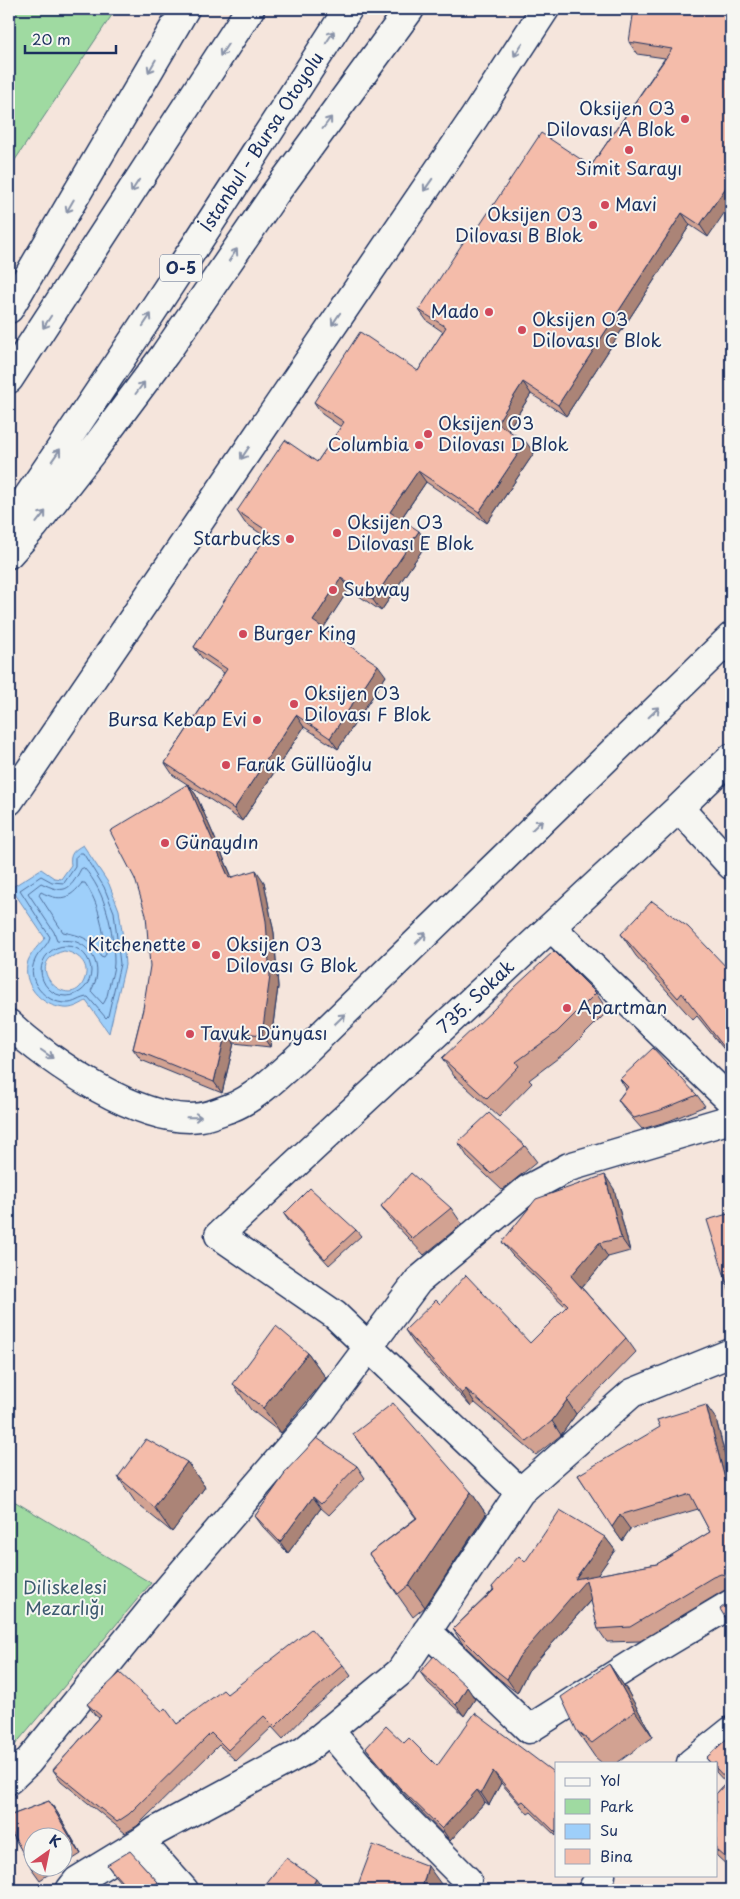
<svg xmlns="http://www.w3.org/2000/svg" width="740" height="1899" font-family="'Playpen Sans',sans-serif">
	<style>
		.green { fill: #9fdaa1; stroke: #5d8480 }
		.water { fill: #9ecffa; stroke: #6a8fbc; fill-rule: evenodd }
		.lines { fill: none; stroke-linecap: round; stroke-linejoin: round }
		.shore { stroke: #4f6f9c; stroke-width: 1 }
		.minor-casing { stroke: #1b2f5e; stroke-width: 31 }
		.highway-casing { stroke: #1b2f5e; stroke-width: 31 }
		.minor { stroke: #f6f6f2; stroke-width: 28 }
		.highway { stroke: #f6f6f2; stroke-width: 28 }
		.wall { fill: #d2a292; stroke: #1b2f5e }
		.shaded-wall { fill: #ab8477; stroke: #1b2f5e }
		.building { fill: #f4bcaa; stroke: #1b2f5e }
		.oneway { stroke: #8892a8 }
		.poi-dot { fill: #d1495b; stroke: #f6f6f2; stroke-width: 2 }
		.labels { text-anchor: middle; stroke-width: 4; stroke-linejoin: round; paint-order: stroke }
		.shield { fill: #f6f6f2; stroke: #5d6b8a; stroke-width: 1 }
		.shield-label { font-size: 16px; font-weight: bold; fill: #1b2f5e }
		.poi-label { font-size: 18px; fill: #1b2f5e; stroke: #f6f6f2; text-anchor: start }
		.street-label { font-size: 18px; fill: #1b2f5e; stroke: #f6f6f2 }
		.park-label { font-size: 18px; fill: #3c5a6f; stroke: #f6f6f2 }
	</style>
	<rect width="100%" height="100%" fill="#f5e5dc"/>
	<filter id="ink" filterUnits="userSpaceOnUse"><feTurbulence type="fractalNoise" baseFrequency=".02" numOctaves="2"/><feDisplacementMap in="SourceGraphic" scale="10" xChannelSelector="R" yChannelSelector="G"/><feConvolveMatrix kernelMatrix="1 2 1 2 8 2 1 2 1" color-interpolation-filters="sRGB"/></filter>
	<g filter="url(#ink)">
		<!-- green -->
		<path class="green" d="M9,9H116L9,169Z
			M9,1498L151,1583L9,1752Z"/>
		<!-- water -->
		<path class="water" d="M83,845L109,884L119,910L123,938L125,965L109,1033L86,1001C79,1005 72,1009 64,1008C41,1006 21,984 28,961C32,951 39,945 45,938L11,888L41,869L54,878L61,879L71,865C69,854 74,850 83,845ZM64,951C77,953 90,963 85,978C72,1017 17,963 64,951Z"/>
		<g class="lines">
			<!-- shore -->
			<path class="shore" d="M80,853H83L104,887L114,912L120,964L108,1016L106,1018L88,997C80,997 74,1004 66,1003C45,1003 25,980 35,960C38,952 48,946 50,937L20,890L41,876L52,882L64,883L75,867V858Z
				M84,868C106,892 114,931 114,963C114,970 111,979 109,986C108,992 107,999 103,1004L91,991C93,987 95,983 96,979C100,963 90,945 73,941C67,940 62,941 57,940L54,932L28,893L41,883C64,894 69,892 81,869Z
				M82,883H85C100,905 103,929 106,954L104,957L101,956C91,938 82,936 63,932L39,895L41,892C60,902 70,899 82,883Z
				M41 971a25 25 0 1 1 50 0a25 25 0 1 1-50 0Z"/>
			<!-- minor casing -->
			<g class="minor-casing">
				<path id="minor" d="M9,801L474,118L545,9
					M679,808L731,865
					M551,927L731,1101
					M9,1024C50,1062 143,1126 201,1117C210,1116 221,1111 230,1108C255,1099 283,1071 303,1053L731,637
					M520,1492L335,1315L219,1235L679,808L731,758
					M427,1631L529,1729L654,1650L731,1604
					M329,1730L396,1809L467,1880
					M691,1763L731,1731
					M9,1780L28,1762L169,1588L319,1413L418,1281L528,1189L569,1167L731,1119
					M141,1842L184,1890
					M70,1890L77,1881L141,1842L156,1831L304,1751L400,1672L520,1492L632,1393L731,1353
					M592,1890L601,1875"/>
			</g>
			<!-- highway casing -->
			<g class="highway-casing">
				<path id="highway" d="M9,309L185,9
					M9,379L250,9
					M9,524C126,355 237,182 348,9
					M9,554L34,526L92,452L165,354L274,195L410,9"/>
			</g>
			<!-- minor -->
			<use href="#minor" class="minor"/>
			<!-- highway -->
			<use href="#highway" class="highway"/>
		</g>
		<!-- wall -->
		<path class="wall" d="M731,9L708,237L690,225L566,416L531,394L508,430L534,453L487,523L426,482L401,519L427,543L381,611L349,589L323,628L386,676L338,749L304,727L242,821L190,786L196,795L232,877L264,882L274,933L278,987L270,1047L234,1043L222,1093L141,1060L133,1049L143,1009L187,784L173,775L165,763L224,673L202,658L194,647L266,537L245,523L237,511L317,462L341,427L322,414L314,402L418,371L443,332L427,321L419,310L472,237L591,166L665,58L637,54L629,42Z
			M621,934L731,972V1058L697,1016L693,1020L636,956Z
			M596,993L608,1011L570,1049L529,1080L532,1083L499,1117L454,1076L442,1058Z
			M620,1079L697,1095L705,1106L669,1121L642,1129L626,1111L618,1100L626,1089Z
			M458,1142L525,1146L537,1162L502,1190L469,1159Z
			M614,1189L630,1251L608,1257L582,1288L626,1338L636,1352L576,1414L561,1435L536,1455L475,1403L471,1407L414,1344L405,1330L440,1304L530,1343L566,1307L512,1255L502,1242Z
			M381,1206L451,1208L462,1224L424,1255L393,1222Z
			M284,1214L356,1230L361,1236L329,1265L288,1220Z
			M308,1353L326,1378L281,1433L251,1410L233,1384Z
			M716,1419L731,1479V1588L723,1591L640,1641L607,1642L598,1629L591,1600L528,1671L517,1693L498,1678L462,1643L453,1629L493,1590L492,1587L525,1562L605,1537L615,1550L597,1575L657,1564L710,1532L698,1509L630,1529L622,1541L578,1475Z
			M353,1434L471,1492L486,1514L425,1607L413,1617L369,1554L416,1518L369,1456Z
			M187,1462L205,1487L172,1532L136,1503L118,1477Z
			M357,1466L365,1478L329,1515L321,1508L288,1553L263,1527L255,1516L285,1475L284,1473Z
			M609,1664L627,1690L653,1737L617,1763H602L595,1757L577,1731Z
			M343,1665L351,1676L308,1713L283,1739L272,1727L236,1761L219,1745L137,1826L125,1833L61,1781L53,1770L99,1718L95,1715L87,1704L162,1711L177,1724L227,1694Z
			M420,1672L467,1687L475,1699L464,1716L428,1683Z
			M731,1735V1869L716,1855V1794L726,1783L716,1772V1763H710L706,1758Z
			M404,1743L437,1766L556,1774V1836L531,1812L528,1814L501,1783L489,1805L485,1802L450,1841L408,1798L374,1759L366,1748Z
			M49,1801L57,1812L81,1854L62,1866V1836H32V1866H61L40,1880L32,1869L9,1828V1816Z
			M107,1865L158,1882L164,1890H127L115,1876Z"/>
		<!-- shaded-wall -->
		<path class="shaded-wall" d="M731,180V203L708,237L700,225Z
			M682,213L690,225L566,416L558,405Z
			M523,382L531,394L505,434L497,423Z
			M526,442L534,453L487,523L479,512Z
			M418,471L426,482L398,523L390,512Z
			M419,531L427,543L381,611L373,600Z
			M341,578L349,589L321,632L313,621Z
			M378,665L386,676L338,749L330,738Z
			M296,715L304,727L242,821L234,809Z
			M188,784L196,795L237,889L229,878Z
			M256,870L264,882L274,933L278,987L270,1047L262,1035Z
			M226,1031L234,1043L222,1093L214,1082Z
			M605,1175L614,1189L630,1251L621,1238Z
			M599,1243L608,1257L581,1289L571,1276Z
			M308,1353L326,1378L281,1433L263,1408Z
			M466,1389L475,1403L471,1407L462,1394Z
			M567,1400L576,1414L561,1435L552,1421Z
			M706,1405L716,1419L731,1479V1493L727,1487Z
			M187,1462L205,1487L172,1532L154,1507Z
			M471,1492L486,1514L425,1607L409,1585Z
			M313,1497L321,1508L288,1553L280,1542Z
			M620,1515L630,1529L622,1541L612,1527Z
			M605,1537L615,1550L590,1586L596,1594L528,1671L517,1693L507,1679L519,1657Z
			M609,1664L627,1690L653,1737L635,1711Z
			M467,1687L475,1699L464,1716L456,1705Z
			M493,1771L501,1783L489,1805L481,1793Z
			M477,1790L485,1802L450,1841L442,1829Z
			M49,1801L57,1812L81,1854L73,1842Z
			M428,1866L441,1884L439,1890H424L422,1888Z
			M316,1879L324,1890H310Z"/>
		<!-- building -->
		<path class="building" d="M634,9H731V180L700,225L682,213L558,405L523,382L497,423L526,442L479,512L418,471L390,512L419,531L373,600L341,578L313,621L378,665L330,738L296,715L234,809L165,763L227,669L194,647L269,532L237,511L285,440L317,462L344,422L314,402L360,332L418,371L446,327L419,310L468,235L472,237L541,133L591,166L672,49L629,42Z
			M188,784L229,878L256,870L266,921L270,976L262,1035L226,1031L214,1082L133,1049L143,1009L150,966L146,915L135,879L110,831Z
			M652,901L688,927L731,972V1056L682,993L678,998L621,934Z
			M554,951L596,993L557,1032L516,1062L519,1066L487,1099L442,1058L492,1011L515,987Z
			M653,1048L697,1095L661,1110L634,1118L618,1100L628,1087L620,1079Z
			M489,1113L525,1146L491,1174L458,1142Z
			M411,1173L451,1208L413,1239L381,1206Z
			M605,1175L621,1238L599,1243L571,1276L626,1338L567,1400L552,1421L527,1442L466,1389L462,1394L405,1330L436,1300L440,1304L466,1275L530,1343L568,1305L502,1242L536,1199Z
			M310,1188L356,1230L325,1259L284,1214Z
			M731,1213V1292L730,1293L707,1220Z
			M276,1326L308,1353L263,1408L233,1384Z
			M393,1403L471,1492L409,1585L398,1594L369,1554L417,1518L353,1434Z
			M706,1405L727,1487L731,1485V1556L727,1558L731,1564V1579L728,1576L721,1574L713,1577L630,1627L598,1629L586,1580L519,1657L507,1679L488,1664L453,1629L494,1590L492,1587L519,1556L525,1562L560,1510L605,1537L575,1579L657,1564L710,1532L690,1494L620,1515L612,1527L578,1475L660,1427L657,1420Z
			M317,1438L357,1466L321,1504L313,1497L280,1542L255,1516L285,1474L284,1473Z
			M146,1439L187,1462L154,1507L118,1477Z
			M731,1600V1627L720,1609Z
			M311,1629L343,1665L300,1702L275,1727L264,1716L228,1750L211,1733L129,1814L117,1822L53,1770L101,1716L87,1704L120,1673L162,1711L165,1708L177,1724L223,1690L227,1694Z
			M434,1656L467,1687L456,1705L420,1672Z
			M609,1664L635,1711L592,1743L577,1731L561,1697Z
			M475,1713L556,1774V1833L523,1801L520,1803L493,1771L481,1793L477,1790L442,1829L399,1787L366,1748L386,1726L404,1743L409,1738L437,1766Z
			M731,1735V1863L716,1850V1794L728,1781L716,1768V1763H711L706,1758Z
			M49,1801L73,1842L62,1849V1836H32V1866H35L32,1869L9,1828V1816Z
			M373,1845L428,1866L422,1888L431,1890H356Z
			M130,1851L158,1882L149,1890H129L107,1865Z
			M286,1858L316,1879L310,1890H261Z"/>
		<!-- one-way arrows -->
		<defs><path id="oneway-shaft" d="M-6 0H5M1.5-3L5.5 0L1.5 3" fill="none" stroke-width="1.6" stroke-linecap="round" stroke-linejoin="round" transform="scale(1.25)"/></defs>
		<g class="oneway">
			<use href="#oneway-shaft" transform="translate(330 37) rotate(-57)"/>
			<use href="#oneway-shaft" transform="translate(224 50) rotate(123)"/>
			<use href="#oneway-shaft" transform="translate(518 50) rotate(123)"/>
			<use href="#oneway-shaft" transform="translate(152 66) rotate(120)"/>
			<use href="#oneway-shaft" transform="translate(327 123) rotate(-53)"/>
			<use href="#oneway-shaft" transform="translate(428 185) rotate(125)"/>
			<use href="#oneway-shaft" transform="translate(135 186) rotate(123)"/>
			<use href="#oneway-shaft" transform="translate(70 206) rotate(120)"/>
			<use href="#oneway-shaft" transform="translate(233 255) rotate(-56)"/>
			<use href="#oneway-shaft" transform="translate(336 319) rotate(124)"/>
			<use href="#oneway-shaft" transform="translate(147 320) rotate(-56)"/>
			<use href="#oneway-shaft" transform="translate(47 322) rotate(123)"/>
			<use href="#oneway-shaft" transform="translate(140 388) rotate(-53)"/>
			<use href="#oneway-shaft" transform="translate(245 453) rotate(124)"/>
			<use href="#oneway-shaft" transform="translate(56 455) rotate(-55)"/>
			<use href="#oneway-shaft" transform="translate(41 517) rotate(-52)"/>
			<use href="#oneway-shaft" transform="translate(654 712) rotate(-44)"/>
			<use href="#oneway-shaft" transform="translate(537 825) rotate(-44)"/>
			<use href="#oneway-shaft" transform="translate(421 938) rotate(-46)"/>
			<use href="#oneway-shaft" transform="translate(340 1019) rotate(-44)"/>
			<use href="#oneway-shaft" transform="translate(47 1054) rotate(35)"/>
			<use href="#oneway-shaft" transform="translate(194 1117) rotate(-1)"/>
		</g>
	</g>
	<!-- markers -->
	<g class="poi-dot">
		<circle cx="685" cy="119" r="5"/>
		<circle cx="629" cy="150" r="5"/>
		<circle cx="605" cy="205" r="5"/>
		<circle cx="593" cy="225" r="5"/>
		<circle cx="489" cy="312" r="5"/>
		<circle cx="522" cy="330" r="5"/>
		<circle cx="428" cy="434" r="5"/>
		<circle cx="419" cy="445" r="5"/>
		<circle cx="337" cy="533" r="5"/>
		<circle cx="290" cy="539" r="5"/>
		<circle cx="333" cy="590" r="5"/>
		<circle cx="243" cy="634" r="5"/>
		<circle cx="294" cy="704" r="5"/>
		<circle cx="257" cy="720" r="5"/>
		<circle cx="226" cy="765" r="5"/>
		<circle cx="165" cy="843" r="5"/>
		<circle cx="196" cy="945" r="5"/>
		<circle cx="216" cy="955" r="5"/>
		<circle cx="567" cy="1008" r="5"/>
		<circle cx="190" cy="1034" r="5"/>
	</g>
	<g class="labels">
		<!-- shield labels -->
		<rect class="shield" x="160" y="254.5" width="42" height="27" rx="4"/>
		<g class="shield-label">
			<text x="181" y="274">O-5</text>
		</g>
		<!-- poi labels -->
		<g class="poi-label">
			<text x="675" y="115" text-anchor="end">Oksijen O3<tspan x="675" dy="21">Dilovası A Blok</tspan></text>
			<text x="629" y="175" text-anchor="middle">Simit Sarayı</text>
			<text x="615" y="211">Mavi</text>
			<text x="583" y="221" text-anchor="end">Oksijen O3<tspan x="583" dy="21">Dilovası B Blok</tspan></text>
			<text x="479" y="318" text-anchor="end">Mado</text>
			<text x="532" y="326">Oksijen O3<tspan x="532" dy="21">Dilovası C Blok</tspan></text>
			<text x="438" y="430">Oksijen O3<tspan x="438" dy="21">Dilovası D Blok</tspan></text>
			<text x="409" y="451" text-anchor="end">Columbia</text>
			<text x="347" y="529">Oksijen O3<tspan x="347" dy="21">Dilovası E Blok</tspan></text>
			<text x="280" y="545" text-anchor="end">Starbucks</text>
			<text x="343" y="596">Subway</text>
			<text x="253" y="640">Burger King</text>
			<text x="304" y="700">Oksijen O3<tspan x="304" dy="21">Dilovası F Blok</tspan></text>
			<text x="247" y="726" text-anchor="end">Bursa Kebap Evi</text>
			<text x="236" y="771">Faruk Güllüoğlu</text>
			<text x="175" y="849">Günaydın</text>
			<text x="186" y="951" text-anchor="end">Kitchenette</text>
			<text x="226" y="951">Oksijen O3<tspan x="226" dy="21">Dilovası G Blok</tspan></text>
			<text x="577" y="1014">Apartman</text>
			<text x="200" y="1040">Tavuk Dünyası</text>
		</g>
		<!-- street labels -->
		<g class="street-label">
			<text transform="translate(262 142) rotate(-57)" y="6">İstanbul - Bursa Otoyolu</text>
			<text transform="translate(476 997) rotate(-43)" y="6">735. Sokak</text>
		</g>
		<!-- park labels -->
		<g class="park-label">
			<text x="65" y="1594">Diliskelesi<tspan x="65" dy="21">Mezarlığı</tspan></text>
		</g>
	</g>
	<!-- margin -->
	<rect width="740" height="1899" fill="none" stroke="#f6f6f2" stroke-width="30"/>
	<rect x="15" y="15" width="710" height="1869" fill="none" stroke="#1b2f5e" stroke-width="2" filter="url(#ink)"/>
	<!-- legend -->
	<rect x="555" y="1762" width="162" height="115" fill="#f6f6f2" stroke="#9ea6b7"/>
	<rect x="565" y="1778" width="25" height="8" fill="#f6f6f2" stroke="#9ea6b7"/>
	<text x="600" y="1786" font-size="15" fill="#1b2f5e">Yol</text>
	<rect x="565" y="1799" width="25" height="15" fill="#9fdaa1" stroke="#9ea6b7"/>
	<text x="600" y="1812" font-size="15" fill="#1b2f5e">Park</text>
	<rect x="565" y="1824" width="25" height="15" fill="#9ecffa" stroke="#9ea6b7"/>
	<text x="600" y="1836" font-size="15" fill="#1b2f5e">Su</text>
	<rect x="565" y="1849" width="25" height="15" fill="#f4bcaa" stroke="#9ea6b7"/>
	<text x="600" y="1862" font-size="15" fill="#1b2f5e">Bina</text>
	<!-- north arrow -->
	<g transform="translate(48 1852) rotate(33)"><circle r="24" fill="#f6f6f2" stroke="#9ea6b7"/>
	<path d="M0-4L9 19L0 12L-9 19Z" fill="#d1495b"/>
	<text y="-8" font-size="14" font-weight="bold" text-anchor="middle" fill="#1b2f5e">K</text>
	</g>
	<!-- scale -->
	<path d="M25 45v8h91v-8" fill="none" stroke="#1b2f5e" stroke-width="2.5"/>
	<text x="32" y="45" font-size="15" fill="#1b2f5e" stroke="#f6f6f2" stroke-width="4" paint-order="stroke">20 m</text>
</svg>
